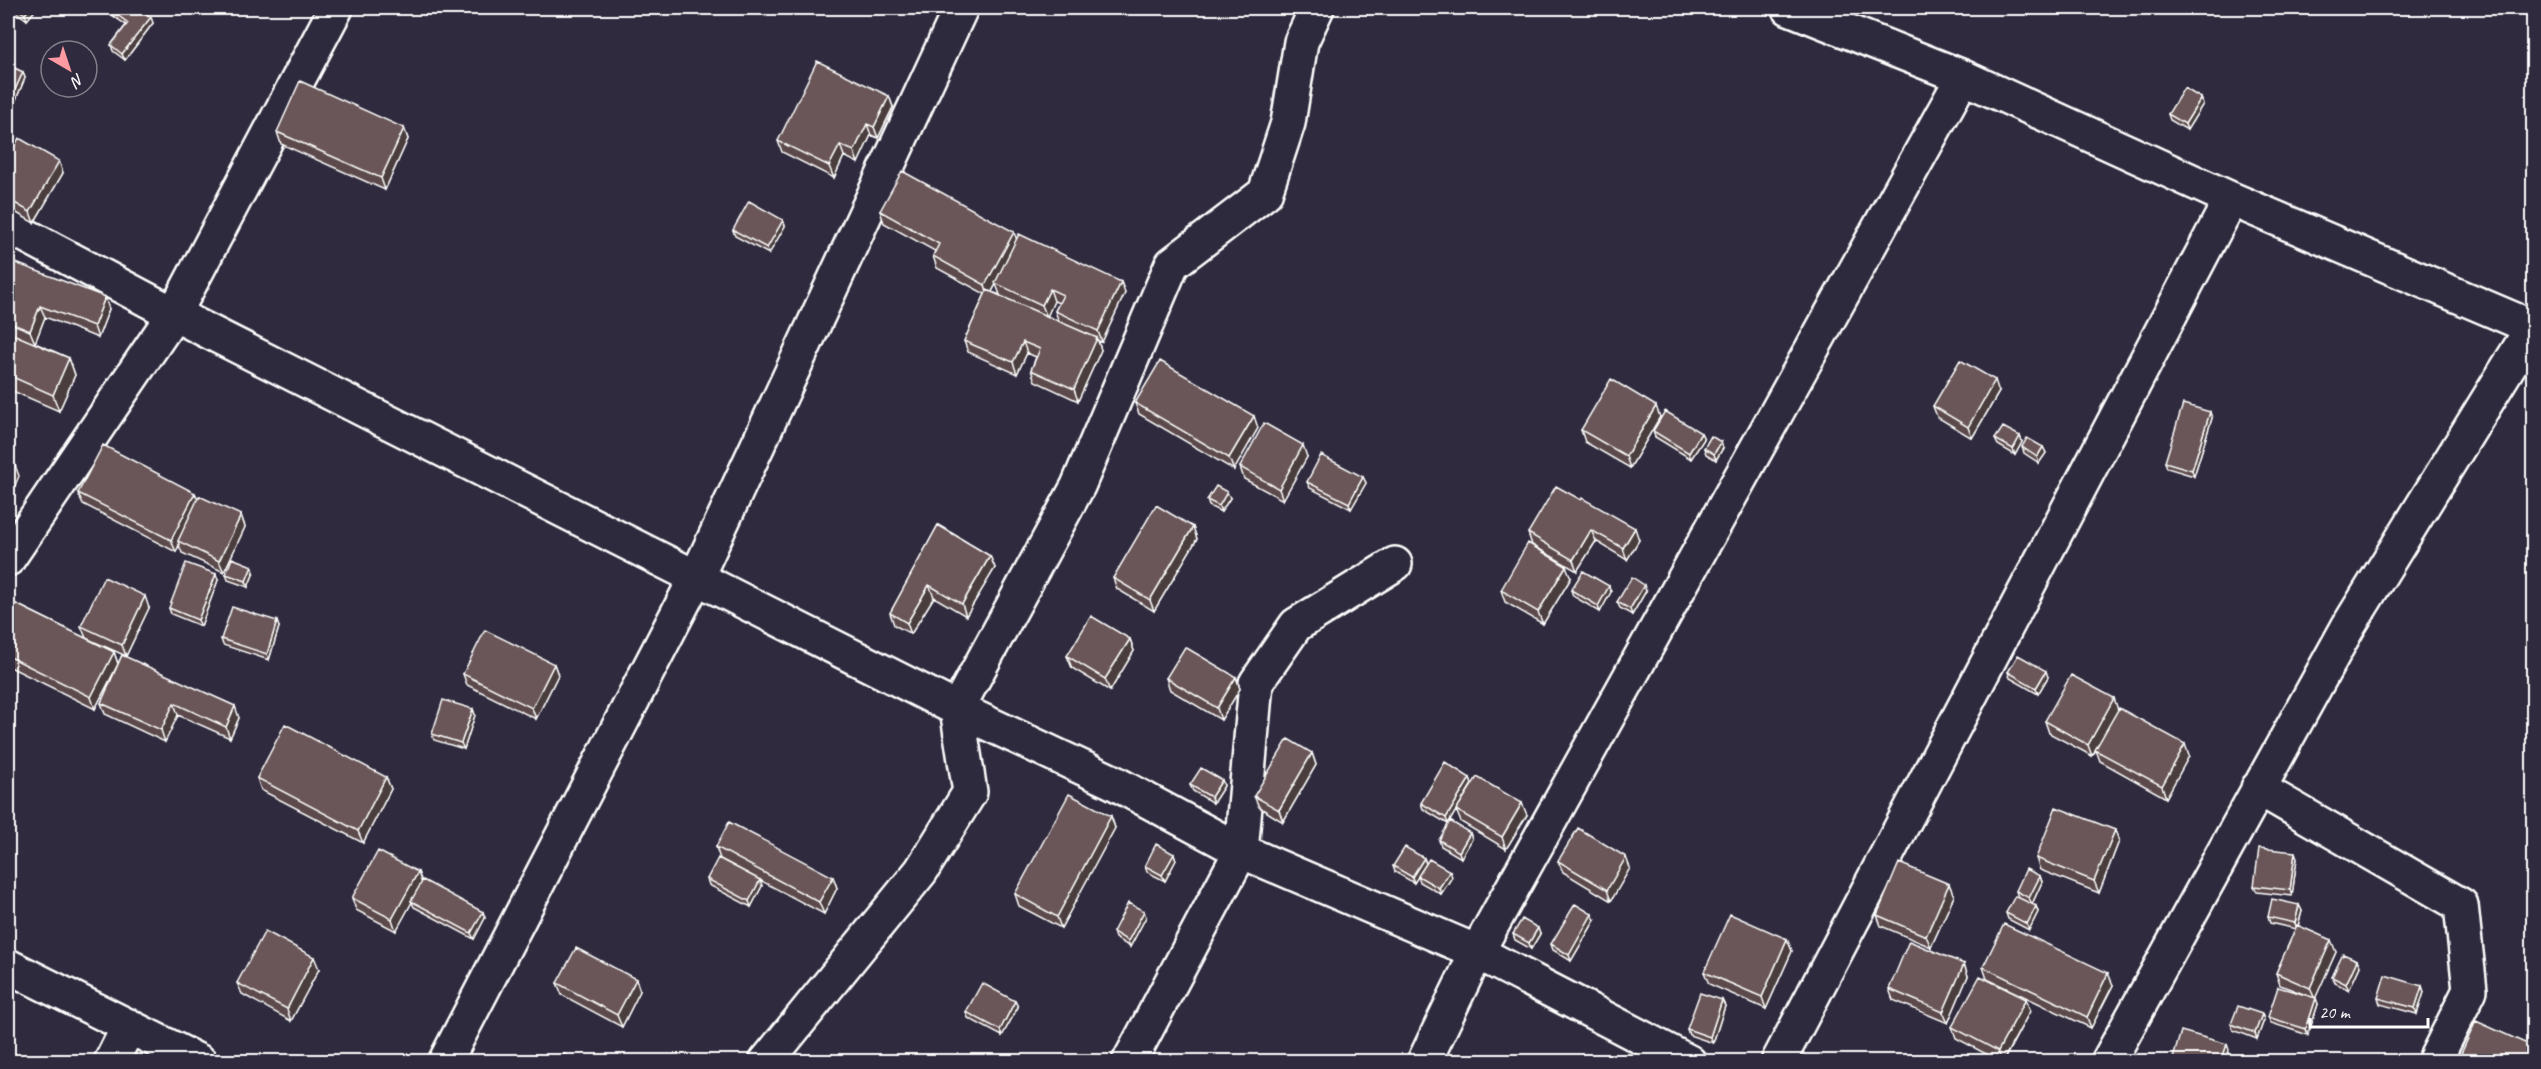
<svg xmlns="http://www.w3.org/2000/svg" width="2541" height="1069" font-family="Caveat,sans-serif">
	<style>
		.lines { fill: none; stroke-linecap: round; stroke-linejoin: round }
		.street-casing { stroke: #fff; stroke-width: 38 }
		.street { stroke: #2f2a3d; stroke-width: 33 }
		.wall { fill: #5b4a4c; stroke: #fff; stroke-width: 1.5; fill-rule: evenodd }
		.shaded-wall { fill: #4a3c3e; stroke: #fff; stroke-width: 1.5 }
		.building { fill: #6a5658; stroke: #fff; stroke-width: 1.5 }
	</style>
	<rect width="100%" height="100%" fill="#2f2a3d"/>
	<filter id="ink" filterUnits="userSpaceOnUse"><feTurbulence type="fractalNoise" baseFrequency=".0167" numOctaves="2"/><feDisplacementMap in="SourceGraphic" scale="12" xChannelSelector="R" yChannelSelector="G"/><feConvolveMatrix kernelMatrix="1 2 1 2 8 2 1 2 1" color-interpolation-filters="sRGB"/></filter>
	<g filter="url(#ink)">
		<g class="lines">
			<!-- street casing -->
			<g class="street-casing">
				<path id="street" d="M1789,8L1963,77L2231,199L2534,328
					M8,226L174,314L957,709L1113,782L1241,851L1477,952L1689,1062
					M8,559L174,314L336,8
					M2258,788L2461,905L2470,990L2434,1062
					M8,966L200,1062
					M111,1062L129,1026
					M445,1062L697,576L961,8
					M766,1062L921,871L970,792L957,709L1078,486L1172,264L1265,193L1288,123L1301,42L1317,8
					M1129,1062L1241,851L1256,683L1296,625L1395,564
					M1424,1062L1477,952L1963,77
					M1778,1062L2231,199
					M2108,1062L2348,627L2534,325"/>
			</g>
			<!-- street -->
			<use href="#street" class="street"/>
		</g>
		<!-- wall -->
		<path class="wall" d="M11,8H37L27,20Z
			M105,8H137L153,23L125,60L113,51L111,45L126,25L105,10Z
			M8,65L23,72L25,78L12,109L8,107Z
			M889,96L893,107L878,138L871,135L858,163L844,156L834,178L782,152L778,141Z
			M2201,98L2203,104L2187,130L2170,120L2168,114Z
			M404,128L408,139L385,190L281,144L277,132Z
			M8,158L59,161L63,173L34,223L8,208Z
			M880,211L1017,238L1121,282L1125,293L1102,342L1098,341L1101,350L1078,401L1035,381L1031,370L1036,357L1027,353L1017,374L968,352L964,341L985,294L937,268L933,256L935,251L884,223ZM996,284L1000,295L992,292ZM1054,301L1059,303L1055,311L1059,322L1047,316Z
			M783,220L785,226L769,254L735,236L733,230Z
			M8,260L109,309L98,338L45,317L35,343L69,358L75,375L59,411L8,389Z
			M1999,392L1972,438L1937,417L1933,406Z
			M1135,403L1258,428L1234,470L1139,414Z
			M1660,417L1630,468L1585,442L1581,430Z
			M2212,418L2194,476L2167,468L2165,462Z
			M1653,431L1701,433L1704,439L1691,459L1655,437Z
			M2020,436L2022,442L2015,455L1998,445L1995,439Z
			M2022,447H2043L2046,453L2039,463L2024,453Z
			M1704,448H1723L1716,460L1706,454Z
			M1307,457L1283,500L1244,479L1240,467Z
			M1363,477L1366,483L1351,509L1310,488L1307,482Z
			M78,493L198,499L241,515L245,527L224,572L182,553L179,545L176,552L83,504Z
			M1230,498L1221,512L1209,506L1207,500Z
			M1581,500L1639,540L1627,560L1596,541L1577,571L1532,545L1528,533Z
			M938,525L990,556L995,568L966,616L934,597L911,634L894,625L890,613Z
			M1193,527L1197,539L1154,611L1117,589L1113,578Z
			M252,566L254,572L248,587L228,580L226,574Z
			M1571,578L1543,624L1505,602L1501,590Z
			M218,580L201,626L171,614L169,608Z
			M1571,590L1611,592L1600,612L1573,596Z
			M1646,591L1632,615L1620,608L1617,602Z
			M8,600L114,652L118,664L95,709L8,666Z
			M149,608L126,656L86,638L81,626Z
			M279,627L269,660L223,645L221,639Z
			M1130,639L1134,651L1110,691L1072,668L1067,656Z
			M122,655L239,718L230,738L178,715L165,742L105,714L101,703Z
			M554,664L558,675L536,719L467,685L463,674Z
			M2008,672L2048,677L2038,694L2010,678Z
			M1236,677L1240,689L1221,720L1170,690L1166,678Z
			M473,709L475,715L464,749L434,740L432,734Z
			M2118,710L2189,756L2166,798L2100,761L2096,750L2092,756L2049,733L2045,721Z
			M1312,753L1316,765L1283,822L1259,807L1254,796Z
			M386,777L391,789L363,843L261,790L257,778Z
			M1470,778L1472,784L1448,824L1423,809L1421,803Z
			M1222,780L1224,786L1213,803L1193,791L1190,785Z
			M1456,810L1527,815L1506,849L1461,822Z
			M1111,816L1115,828L1061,928L1019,906L1015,894Z
			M1470,833L1472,839L1461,858L1441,846L1439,840Z
			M2119,841L2099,893L2040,870L2036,858Z
			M716,847L833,877L837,888L824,914L720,859Z
			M1174,854L1176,860L1165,881L1147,872L1145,866Z
			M1424,858L1426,863L1452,877L1441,894L1420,882L1418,876L1414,883L1395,872L1393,866Z
			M2297,858L2292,896L2257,892L2254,886Z
			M1558,861L1630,868L1611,901L1563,872Z
			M418,872L422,882L483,912L485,918L474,939L414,907L412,902L396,931L356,910L352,898Z
			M2040,876L2042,882L2032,904L2036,906L2038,912L2029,930L2008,919L2006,913L2018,897L2016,891Z
			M707,879L760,880L762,886L751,907L709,885Z
			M1949,884L1954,896L1931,947L1881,926L1877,915Z
			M2299,905L2302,911L2298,926L2336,952L2315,998L2318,1004L2308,1035L2271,1023L2268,1017L2306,995L2280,985L2276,973L2296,929L2270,923L2268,917Z
			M1146,917L1130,947L1115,938L1113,932Z
			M1595,920L1571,961L1553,950L1551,944Z
			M1513,934H1540L1531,949L1515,940Z
			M1787,939L1792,951L1766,1009L1709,984L1704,972Z
			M2357,960L2360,966L2349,990L2335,983L2332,977Z
			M1964,964L1968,976L1948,1023L1893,1000L1889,989Z
			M1983,967L2113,985L2091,1028L1987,979Z
			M319,969L291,1021L242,994L237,983Z
			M557,983L640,991L622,1027L562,995Z
			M2422,986L2424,992L2417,1014L2380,1004L2378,998Z
			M2026,999L2030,1011L2003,1062H2001L1956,1038L1952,1027Z
			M1722,1000L1725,1006L1713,1043L1689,1035L1687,1029Z
			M1015,1001L1018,1007L1002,1036L968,1018L966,1012Z
			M2262,1014L2264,1020L2257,1039L2233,1030L2231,1024Z
			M2460,1056L2534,1062H2462Z"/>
		<!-- shaded-wall -->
		<path class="shaded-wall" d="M30,8H37L27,20L25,14Z
			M151,17L153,23L125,60L122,54Z
			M23,72L25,78L12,109L9,103Z
			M889,96L893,107L878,138L874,127Z
			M2201,98L2203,104L2187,130L2185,124Z
			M867,124L871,135L858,163L854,151Z
			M404,128L408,139L385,190L381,178Z
			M840,145L844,156L834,178L829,166Z
			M59,161L63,173L34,223L30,212Z
			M783,220L785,226L769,254L767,248Z
			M1014,232L1018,243L989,297L985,285Z
			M1121,282L1125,293L1102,342L1098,331Z
			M1050,289L1054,301L1047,317L1042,305Z
			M105,297L109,309L98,338L94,326Z
			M40,306L45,317L35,343L30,331Z
			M1097,338L1101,350L1078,401L1074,389Z
			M1023,342L1027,353L1017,374L1013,362Z
			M69,358L75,375L59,411L53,395Z
			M1995,380L1999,392L1972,438L1968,427Z
			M1656,406L1660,417L1630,468L1626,456Z
			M2210,412L2212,418L2194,476L2192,470Z
			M1254,416L1258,428L1234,470L1229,458Z
			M1701,433L1704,439L1691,459L1689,453Z
			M2020,436L2022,442L2015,455L2013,449Z
			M1721,442L1723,448L1716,460L1714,454Z
			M1303,445L1307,457L1283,500L1279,489Z
			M2043,447L2046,453L2039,463L2037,457Z
			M15,465L19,476L8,502V481Z
			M1363,477L1366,483L1351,509L1349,503Z
			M1227,492L1230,498L1221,512L1219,506Z
			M195,493L200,505L178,541L179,545L176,552L171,540Z
			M241,515L245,527L224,572L219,561Z
			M1193,527L1197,539L1154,611L1150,600Z
			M1635,528L1639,540L1627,560L1623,548Z
			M1591,530L1596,541L1577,571L1573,560Z
			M990,556L995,568L966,616L962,604Z
			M252,566L254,572L248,587L246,581Z
			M1566,566L1571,578L1543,624L1538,612Z
			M216,574L218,580L201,626L198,620Z
			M929,585L934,597L911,634L907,623Z
			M1644,585L1646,591L1632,615L1630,609Z
			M1609,586L1611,592L1600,612L1598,606Z
			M145,596L149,608L126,656L122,645Z
			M277,621L279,627L269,660L267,654Z
			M1130,639L1134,651L1110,691L1105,679Z
			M114,652L118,664L95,709L91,697Z
			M554,664L558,675L536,719L532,708Z
			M2046,671L2048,677L2038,694L2036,688Z
			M1236,677L1240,689L1221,720L1217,708Z
			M2114,698L2118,710L2092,756L2088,745Z
			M174,703L178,715L165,742L161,730Z
			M235,706L239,718L230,738L226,727Z
			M473,709L475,715L464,749L461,743Z
			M2185,744L2189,756L2166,798L2162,786Z
			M1312,753L1316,765L1283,822L1279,810Z
			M386,777L391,789L363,843L358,831Z
			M1470,778L1472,784L1448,824L1446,818Z
			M1222,780L1224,786L1213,803L1211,797Z
			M1522,803L1527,815L1506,849L1502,837Z
			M1111,816L1115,828L1061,928L1057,917Z
			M2115,830L2119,841L2099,893L2094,881Z
			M1470,833L1472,839L1461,858L1459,852Z
			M2295,852L2297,858L2292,896L2290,890Z
			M1174,854L1176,860L1165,881L1162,875Z
			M1626,857L1630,868L1611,901L1607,890Z
			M1424,858L1426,864L1414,883L1412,877Z
			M1450,871L1452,877L1441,894L1439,888Z
			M418,872L422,884L411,901L412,902L396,931L392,919Z
			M2040,876L2042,882L2032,904L2029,898Z
			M833,877L837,888L824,914L819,902Z
			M760,880L762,886L751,907L749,901Z
			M1949,884L1954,896L1931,947L1926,936Z
			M2299,905L2302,911L2297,929L2295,923Z
			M2036,906L2038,912L2029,930L2027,924Z
			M1144,911L1146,917L1130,947L1128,941Z
			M483,912L485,918L474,939L471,933Z
			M1592,914L1595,920L1571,961L1569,955Z
			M1538,928L1540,934L1531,949L1529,943Z
			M1787,939L1792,951L1766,1009L1762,997Z
			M2331,940L2336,952L2315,999L2310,988Z
			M314,957L319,969L291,1021L287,1009Z
			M2357,960L2360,966L2349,990L2346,984Z
			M1964,964L1968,976L1948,1023L1943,1012Z
			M2108,973L2113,985L2091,1028L2087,1017Z
			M636,979L640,991L622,1027L617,1015Z
			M2422,986L2424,992L2417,1014L2415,1008Z
			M2316,998L2318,1004L2308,1035L2306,1029Z
			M2026,999L2030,1011L2002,1062L1998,1051Z
			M1722,1000L1725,1006L1713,1043L1710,1037Z
			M1015,1001L1018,1007L1002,1036L1000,1030Z
			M2262,1014L2264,1020L2257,1039L2255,1033Z
			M2227,1044L2229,1050L2226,1062H2221Z"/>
		<!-- building -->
		<path class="building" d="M16,8H30L25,14Z
			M108,8H137L151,17L122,54L111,45L128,23Z
			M817,61L889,96L874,127L867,124L854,151L840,145L829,166L778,141Z
			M8,65L23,72L9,103L8,102Z
			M300,81L404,128L381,178L277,132Z
			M2184,88L2201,98L2185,124L2168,114Z
			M19,138L59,161L30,212L8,199V158Z
			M902,171L1014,232L985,285L933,256L939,244L880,211Z
			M749,201L783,220L767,248L733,230Z
			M1019,234L1121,282L1098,331L1055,311L1063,295L1050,289L1042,305L995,283Z
			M8,260L105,297L94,326L40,306L30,331L8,322Z
			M987,290L1097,338L1074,389L1031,370L1040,349L1023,342L1013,362L964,341Z
			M8,332L69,358L53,395L8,375Z
			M1960,360L1995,380L1968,427L1933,406Z
			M1160,361L1254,416L1229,458L1135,403Z
			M1611,379L1656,406L1626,456L1581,430Z
			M2183,404L2210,412L2192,470L2165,462Z
			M1665,411L1701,433L1689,453L1653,431Z
			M1264,423L1303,445L1279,489L1240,467Z
			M2003,427L2020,436L2013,449L1995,439Z
			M1711,436L1721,442L1714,454L1704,448Z
			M2027,438L2043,447L2037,457L2022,447Z
			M103,445L195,493L171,540L78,493Z
			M1321,455L1363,477L1349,503L1307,482Z
			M8,461L15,465L8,481Z
			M1216,486L1227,492L1219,506L1207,500Z
			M1556,486L1581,500L1582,498L1635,528L1623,548L1591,530L1573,560L1528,533Z
			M199,496L241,515L219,561L178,541Z
			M1156,505L1193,527L1150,600L1113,578Z
			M938,525L990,556L962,604L929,585L907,623L890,613Z
			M1528,543L1566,566L1538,612L1501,590Z
			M232,558L252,566L246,581L226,574Z
			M186,563L216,574L198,620L169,608Z
			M1583,571L1609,586L1598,606L1571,590Z
			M104,577L145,596L122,645L81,626Z
			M1632,577L1644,585L1630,609L1617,602Z
			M8,600L114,652L91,697L8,656Z
			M232,607L277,621L267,654L221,639Z
			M1091,616L1130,639L1105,679L1067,656Z
			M485,630L554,664L532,708L463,674Z
			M1185,647L1236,677L1217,708L1166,678Z
			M122,655L235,706L226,727L174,703L161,730L101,703Z
			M2018,655L2046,671L2036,688L2008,672Z
			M2071,675L2114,698L2088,745L2045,721Z
			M443,700L473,709L461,743L432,734Z
			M2119,708L2185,744L2162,786L2095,750Z
			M285,724L386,777L358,831L257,778Z
			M1288,739L1312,753L1279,810L1254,796Z
			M1445,762L1470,778L1446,818L1421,803Z
			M1201,768L1222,780L1211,797L1190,785Z
			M1477,777L1522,803L1502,837L1456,810Z
			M1069,794L1111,816L1057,917L1015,894Z
			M2056,807L2115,830L2094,881L2036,858Z
			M1450,821L1470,833L1459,852L1439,840Z
			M729,822L833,877L819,902L716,847Z
			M1578,828L1626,857L1607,890L1558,861Z
			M1156,844L1174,854L1162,875L1145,866Z
			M1405,847L1424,858L1412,877L1393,866Z
			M2259,848L2295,852L2290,890L2254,886Z
			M378,851L418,872L392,919L352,898Z
			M718,858L760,880L749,901L707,879Z
			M1429,859L1450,871L1439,888L1418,876Z
			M1899,863L1949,884L1926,936L1877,915Z
			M2026,869L2040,876L2029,898L2016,891Z
			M423,880L483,912L471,933L411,901Z
			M2015,896L2036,906L2027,924L2006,913Z
			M2272,899L2299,905L2295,923L2268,917Z
			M1128,903L1144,911L1128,941L1113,932Z
			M1575,904L1592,914L1569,955L1551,944Z
			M1730,914L1787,939L1762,997L1704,972Z
			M1522,919L1538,928L1529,943L1513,934Z
			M2004,924L2108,973L2087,1017L1983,967Z
			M2297,925L2331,940L2310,988L2276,973Z
			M265,931L314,957L287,1009L237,983Z
			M1909,941L1964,964L1943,1012L1889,989Z
			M576,948L636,979L617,1015L557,983Z
			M2343,954L2357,960L2346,984L2332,977Z
			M2385,975L2422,986L2415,1008L2378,998Z
			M1980,976L2026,999L1998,1051L1952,1027Z
			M982,983L1015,1001L1000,1030L966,1012Z
			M2278,987L2316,998L2306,1029L2268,1017Z
			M1700,993L1722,1000L1710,1037L1687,1029Z
			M2238,1006L2262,1014L2255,1033L2231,1024Z
			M2476,1021L2534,1047V1062H2472L2460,1056Z
			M2181,1031L2227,1044L2221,1062H2172Z
			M564,1054L577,1061V1062H560Z"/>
	</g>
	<!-- margin -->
	<rect width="2541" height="1069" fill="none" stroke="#2f2a3d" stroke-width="30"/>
	<rect x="15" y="15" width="2511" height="1039" fill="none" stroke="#fff" stroke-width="2" filter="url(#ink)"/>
	<!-- north arrow -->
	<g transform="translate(69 69) rotate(141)"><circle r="28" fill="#2f2a3d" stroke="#827f8b" stroke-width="1.5"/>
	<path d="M0-4.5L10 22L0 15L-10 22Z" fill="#ff9aa2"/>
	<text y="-9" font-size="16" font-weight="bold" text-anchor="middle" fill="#ffffff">N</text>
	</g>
	<!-- scale -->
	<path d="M2310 1018v9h118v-9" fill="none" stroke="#ffffff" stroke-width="3"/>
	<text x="2319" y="1018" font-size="18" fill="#ffffff" stroke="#2f2a3d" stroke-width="4.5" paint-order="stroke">20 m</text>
</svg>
